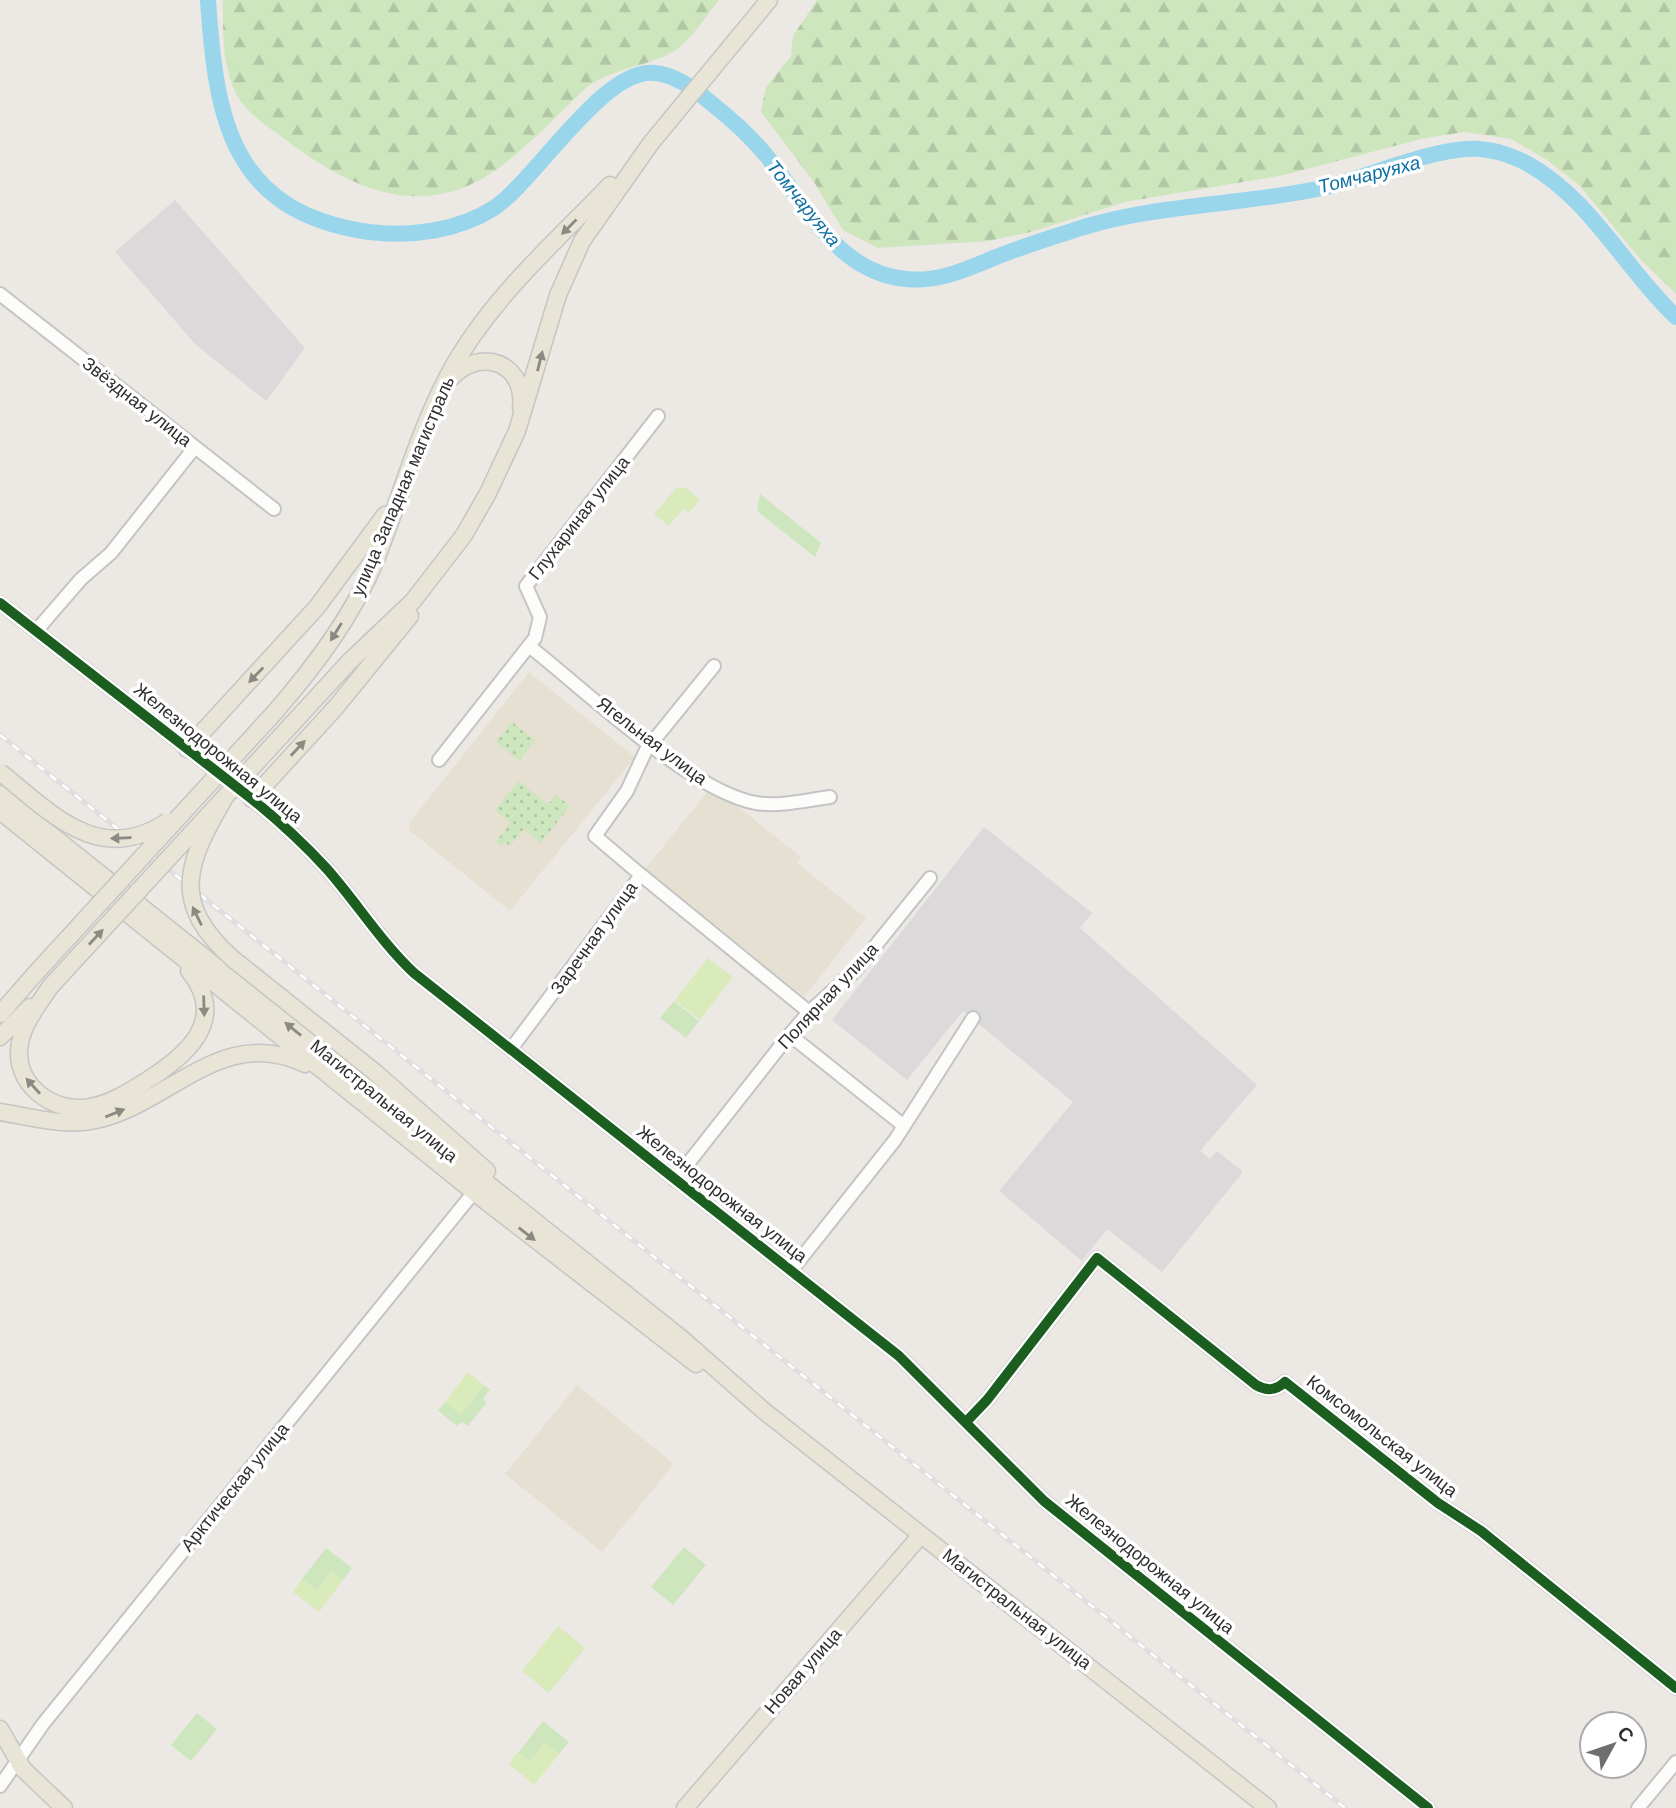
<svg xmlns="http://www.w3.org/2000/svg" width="1676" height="1808" font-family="Helvetica,sans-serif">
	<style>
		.industrial { fill: #dcd9db }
		.education { fill: #e6e0d3 }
		.grass { fill: url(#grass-dots) }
		.forest { fill: url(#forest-firs) }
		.park { fill: #cee6be }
		.pitch { fill: #d9eabb }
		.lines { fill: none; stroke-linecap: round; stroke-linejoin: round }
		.river { stroke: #99d6ec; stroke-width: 16 }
		.minor-casing { stroke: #c5c4c5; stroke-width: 16 }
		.major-casing { stroke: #c6c5c4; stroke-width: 19 }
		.minor { stroke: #fcfcfb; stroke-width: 12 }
		.major { stroke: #e8e4d6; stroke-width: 16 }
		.rail-casing { stroke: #dfdfe1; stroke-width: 5 }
		.rail { stroke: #fff; stroke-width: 2.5; stroke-dasharray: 8; stroke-linecap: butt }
		.major-bridge-casing { stroke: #c6c5c4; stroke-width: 19; stroke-linecap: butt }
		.major-bridge { stroke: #e8e4d6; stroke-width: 16 }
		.cycleway-casing { stroke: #fff; stroke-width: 15 }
		.cycleway { stroke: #1b5e20; stroke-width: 10 }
		.oneway { fill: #8b8982 }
		.labels { text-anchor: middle; stroke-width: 7; stroke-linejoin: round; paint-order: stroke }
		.street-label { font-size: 18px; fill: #2e2e2e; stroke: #fff }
		.water-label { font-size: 19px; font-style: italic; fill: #0d6fa3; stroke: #fff }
	</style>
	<defs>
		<pattern id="grass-dots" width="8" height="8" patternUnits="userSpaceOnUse" patternTransform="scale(1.75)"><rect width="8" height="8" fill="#cee6be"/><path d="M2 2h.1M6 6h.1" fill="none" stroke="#b1c6a4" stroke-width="1.8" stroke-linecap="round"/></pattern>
		<pattern id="forest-firs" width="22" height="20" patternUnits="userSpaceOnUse" patternTransform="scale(1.75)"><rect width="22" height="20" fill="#cee6be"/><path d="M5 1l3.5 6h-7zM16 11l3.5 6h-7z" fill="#b1c6a4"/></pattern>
	</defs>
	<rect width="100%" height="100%" fill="#ece8e4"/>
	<!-- industrial -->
	<path class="industrial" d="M175,200L305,348L266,401L196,345L115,252Z
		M984,827L1092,913L1080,928L1257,1085L1200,1151L1210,1159L1217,1151L1243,1172L1162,1272L1107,1229L1082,1261L999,1191L1073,1102L963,1011L907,1080L832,1020Z"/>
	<!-- education -->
	<path class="education" d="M529,672L635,757L510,911L409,830V823Z
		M708,791L736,805L801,857L797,863L866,918L804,997L645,869Z
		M577,1385L674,1464L602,1552L505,1474Z"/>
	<!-- grass -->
	<path class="grass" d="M512,722L535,740L519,761L496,742Z
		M518,781L548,804L556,795L570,806L541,843L524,829L510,846L505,842L501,846L496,842L510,823L495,810Z"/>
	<!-- forest -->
	<path class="forest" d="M223,0H719C705,17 689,44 669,54C643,67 616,68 590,85C579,93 569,105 559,114C530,142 497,177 457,190C390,212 329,173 278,134C261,122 242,109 234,89C222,61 223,30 223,0Z
		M817,0H1676V294L1640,259L1580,186L1547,160L1511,139L1465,132L1425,138L1284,175L1125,202L1031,232L988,241L878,248L843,230L814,182L761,112L766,87L791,56L793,36Z"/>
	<!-- park -->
	<path class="park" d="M760,494L821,543L815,557L757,511Z
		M674,1001L699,1021L686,1038L660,1018Z
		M484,1385L490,1389L483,1399L487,1402L468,1426L461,1422L457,1426L438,1411L445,1402L461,1414Z
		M684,1547L706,1565L673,1605L651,1587Z
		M326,1548L352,1568L343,1580L332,1571L317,1591L302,1579Z
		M197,1713L217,1729L191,1761L171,1745Z
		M543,1721L569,1742L559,1754L545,1743L529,1762L518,1753Z"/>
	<!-- pitch -->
	<path class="pitch" d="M677,487L686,488L700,500L689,513L683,509L669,526L654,514Z
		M708,958L733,977L700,1020L675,1000Z
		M468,1372L484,1385L461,1415L445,1402Z
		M332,1571L343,1580L319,1612L293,1592L302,1579L317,1590Z
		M558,1626L585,1648L549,1693L522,1671Z
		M545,1742L559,1754L534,1785L509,1764L518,1752L530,1761Z"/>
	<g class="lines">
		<!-- river -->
		<path class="river" d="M208,0C216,120 231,212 369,232C411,237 458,231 494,208C536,180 603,68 654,73C675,74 696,90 711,103C730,118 750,136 765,154C806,203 835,272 906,279C942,283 972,266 1004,254C1030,244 1057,236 1084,227C1161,204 1243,205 1322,188C1366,178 1423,152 1466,149C1486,147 1510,154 1528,164C1591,199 1625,269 1676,317"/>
		<!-- minor casing -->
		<g class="minor-casing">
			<path id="minor" d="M0,294L274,509
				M0,603L252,799C279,821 304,844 327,869C357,903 381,942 414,973L899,1356L1044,1501L1428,1808
				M36,631L81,579L111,553L195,447
				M529,646C584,689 691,792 756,803C780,807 807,800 830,797
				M439,760L535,638L540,617L526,586L658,416
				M641,875L809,1012
				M790,1035L904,1126
				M511,1049L641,875L595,836L627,791L646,750L714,666
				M675,1180L786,1039L809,1012L855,971L930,878
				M791,1271L895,1140L973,1018
				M966,1422L987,1400L1097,1258L1256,1385C1267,1391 1275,1391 1285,1382L1438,1503L1481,1531L1676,1688
				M0,1786L43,1724L474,1192
				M1638,1808L1676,1762"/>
		</g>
		<!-- major casing -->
		<g class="major-casing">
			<path id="major" d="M451,378C481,346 526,363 521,408
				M275,712C314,667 352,617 375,562C400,500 417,434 449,374C489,300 552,245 610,185
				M292,724L350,661L413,601L464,535L488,493L517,431L558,295L582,241L651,143L769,0
				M187,749L317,607L385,515
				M0,794L681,1338L764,1411L1268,1808
				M252,799L336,707L410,616
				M0,811L474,1192L696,1364
				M50,987C39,1004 24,1022 20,1043C12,1083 52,1114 90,1107C109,1104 127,1093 143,1083C185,1057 230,1021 189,971
				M0,1014L35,974
				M0,1037L30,1007
				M376,1073L487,1171
				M0,1112C31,1117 65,1127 96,1120C170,1104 222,1024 305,1064
				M0,1729L23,1769L64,1808
				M685,1808L921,1535"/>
		</g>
		<!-- minor -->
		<use href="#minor" class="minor"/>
		<!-- major -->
		<use href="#major" class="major"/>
		<!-- rail casing -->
		<g class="rail-casing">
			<path id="rail" d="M0,735L1345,1808"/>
		</g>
		<!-- rail -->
		<use href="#rail" class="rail"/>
		<!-- major-bridge casing -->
		<g class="major-bridge-casing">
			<path id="major-bridge" d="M0,772C52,814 100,867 168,821
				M224,799C186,864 170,903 233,959L376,1073
				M35,974L275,712
				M50,987L292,724"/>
		</g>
		<!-- major-bridge -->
		<use href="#major-bridge" class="major-bridge"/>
		<!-- cycleway casing -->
		<g class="cycleway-casing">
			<path id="cycleway" d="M0,603L252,799C279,821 304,844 327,869C357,903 381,942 414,973L899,1356L1044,1501L1428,1808
				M966,1422L987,1400L1097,1258L1256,1385C1267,1391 1275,1391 1285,1382L1438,1503L1481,1531L1676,1688"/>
		</g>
		<!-- cycleway -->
		<use href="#cycleway" class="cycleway"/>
	</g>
	<!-- one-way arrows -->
	<defs><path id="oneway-solid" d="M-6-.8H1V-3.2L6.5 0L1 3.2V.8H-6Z" transform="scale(1.75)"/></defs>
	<g class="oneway">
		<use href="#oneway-solid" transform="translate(569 227) rotate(135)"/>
		<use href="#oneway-solid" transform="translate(540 361) rotate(-76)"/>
		<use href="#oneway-solid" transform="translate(336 632) rotate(122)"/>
		<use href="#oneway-solid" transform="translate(256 675) rotate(134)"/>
		<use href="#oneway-solid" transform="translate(298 748) rotate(-47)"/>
		<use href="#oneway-solid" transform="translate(121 838) rotate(178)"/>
		<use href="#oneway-solid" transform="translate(197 916) rotate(-116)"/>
		<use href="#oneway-solid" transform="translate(96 937) rotate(-47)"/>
		<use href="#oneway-solid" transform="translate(204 1006) rotate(88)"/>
		<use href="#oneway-solid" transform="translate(293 1029) rotate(-141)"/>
		<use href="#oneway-solid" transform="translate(33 1086) rotate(-132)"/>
		<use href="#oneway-solid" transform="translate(115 1113) rotate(-22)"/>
		<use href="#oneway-solid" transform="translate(527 1234) rotate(38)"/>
	</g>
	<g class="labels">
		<!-- street labels -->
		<g class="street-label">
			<text transform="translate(137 402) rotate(38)" y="6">Звёздная улица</text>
			<text transform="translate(403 486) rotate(-67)" y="6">улица Западная магистраль</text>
			<text transform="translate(579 518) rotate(-52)" y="6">Глухариная улица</text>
			<text transform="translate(652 741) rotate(37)" y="6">Ягельная улица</text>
			<text transform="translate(218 753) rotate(39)" y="6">Железнодорожная улица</text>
			<text transform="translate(594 938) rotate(-54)" y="6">Заречная улица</text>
			<text transform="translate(828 996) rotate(-47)" y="6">Полярная улица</text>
			<text transform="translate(384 1101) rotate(39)" y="6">Магистральная улица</text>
			<text transform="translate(722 1194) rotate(38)" y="6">Железнодорожная улица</text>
			<text transform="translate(1382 1436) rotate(38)" y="6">Комсомольская улица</text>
			<text transform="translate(235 1487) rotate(-51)" y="6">Арктическая улица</text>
			<text transform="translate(1150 1564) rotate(39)" y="6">Железнодорожная улица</text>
			<text transform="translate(1017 1609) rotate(38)" y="6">Магистральная улица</text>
			<text transform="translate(803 1671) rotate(-49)" y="6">Новая улица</text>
		</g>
		<!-- water labels -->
		<g class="water-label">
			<text transform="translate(1369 174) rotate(-14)" y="7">Томчаруяха</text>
			<text transform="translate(804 203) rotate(51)" y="7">Томчаруяха</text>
		</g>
	</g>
	<!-- north arrow -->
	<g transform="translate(1613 1745) rotate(50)"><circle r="33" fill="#ffffff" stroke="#ababab" stroke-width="2"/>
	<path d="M0-5L12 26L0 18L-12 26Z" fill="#706f6e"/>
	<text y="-10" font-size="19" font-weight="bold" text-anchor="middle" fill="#2e2e2e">С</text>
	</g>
</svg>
